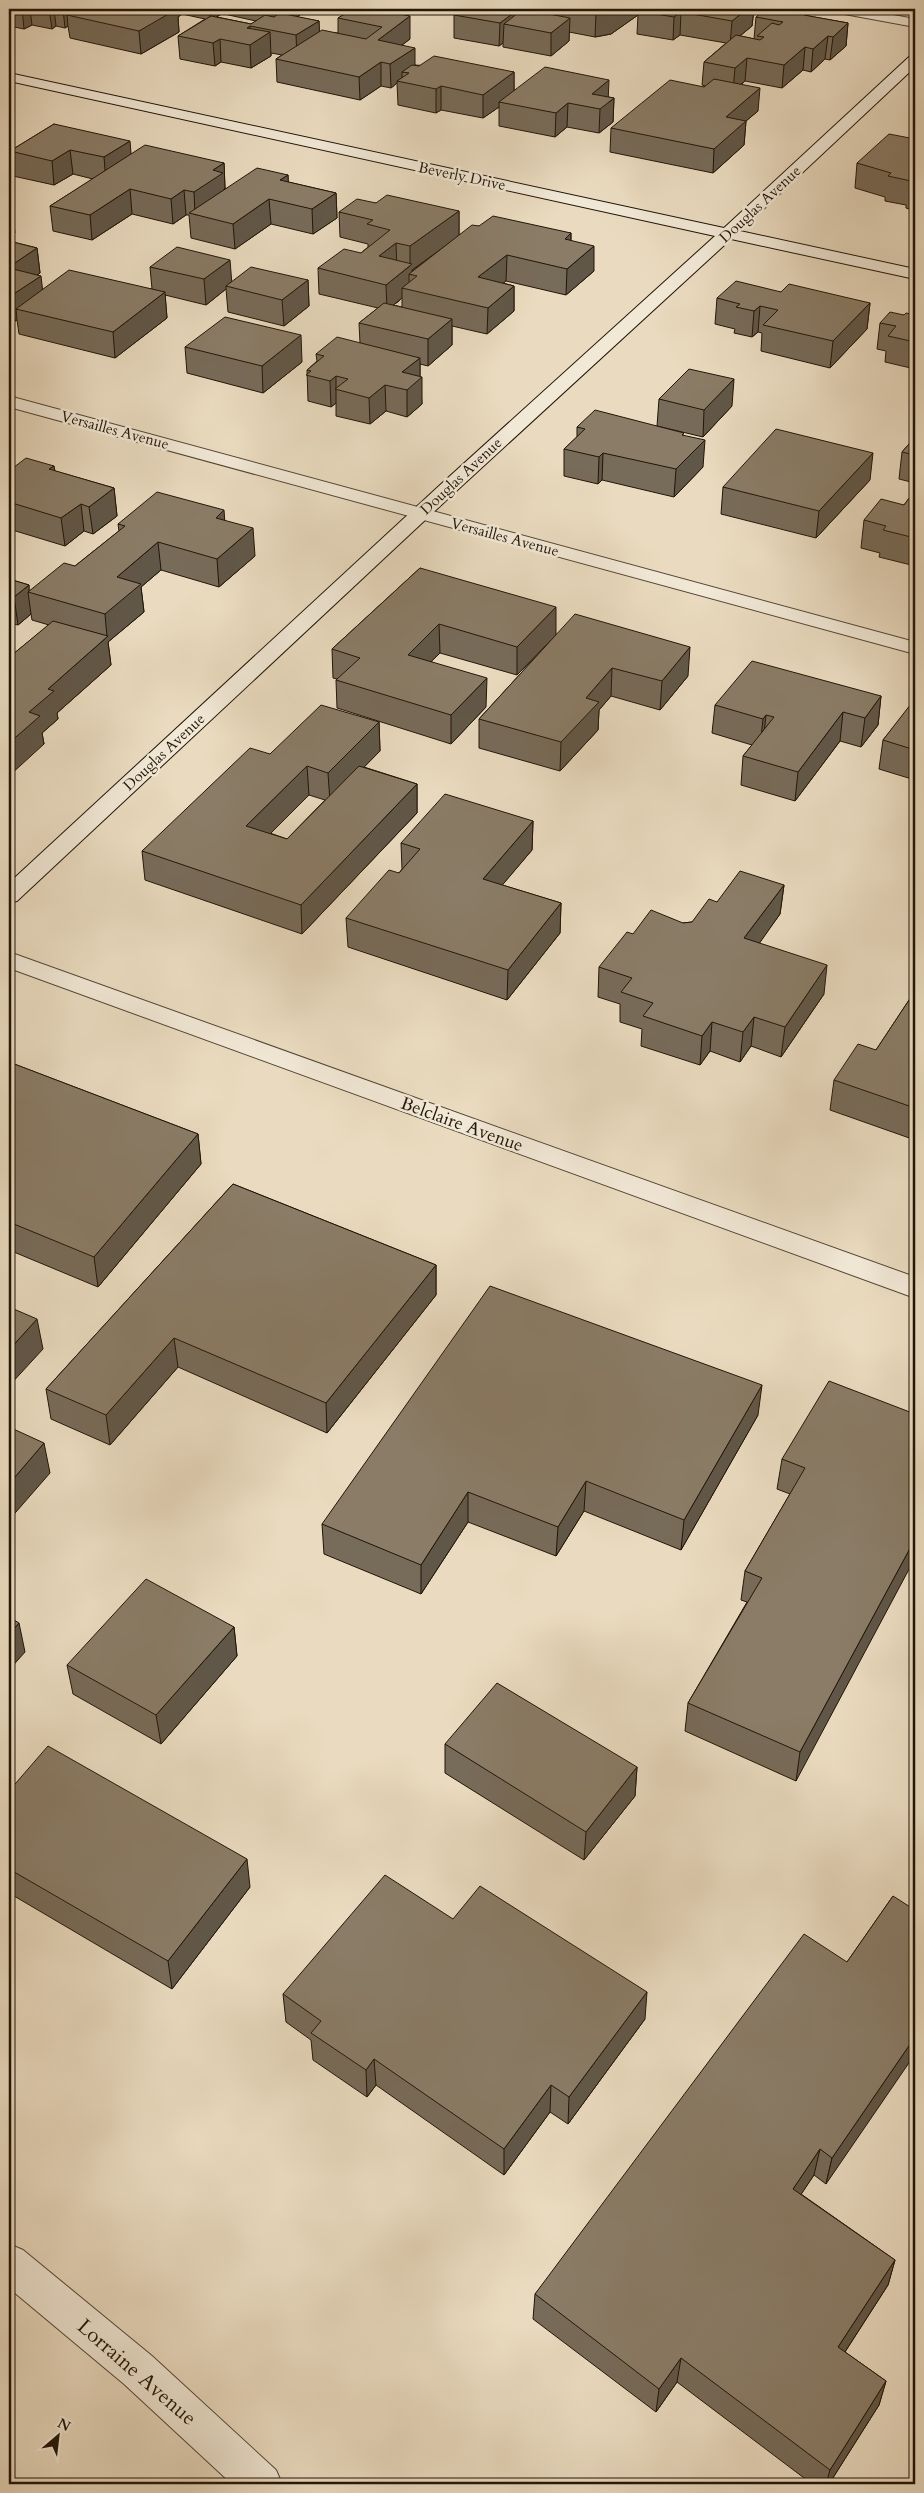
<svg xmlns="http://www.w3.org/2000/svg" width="924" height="2493" font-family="Cardo,serif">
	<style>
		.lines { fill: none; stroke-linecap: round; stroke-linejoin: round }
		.street-casing { stroke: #534635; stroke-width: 2 }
		.secondary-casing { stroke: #211507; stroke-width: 2 }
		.street { fill: #f1e8d6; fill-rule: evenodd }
		.secondary { fill: #f1e8d6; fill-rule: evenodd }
		.wall { fill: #776b59; stroke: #211507; fill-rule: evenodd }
		.shaded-wall { fill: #615748; stroke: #211507 }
		.building { fill: #8a7c67; stroke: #211507 }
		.labels { text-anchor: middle; stroke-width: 5; stroke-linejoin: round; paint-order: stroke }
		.far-street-label { font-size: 15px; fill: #211507; stroke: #f1e8d6 }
		.street-label { font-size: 18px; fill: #211507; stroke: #f1e8d6 }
		.near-street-label { font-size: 21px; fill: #211507; stroke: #f1e8d6 }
	</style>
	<rect width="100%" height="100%" fill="#eadbc0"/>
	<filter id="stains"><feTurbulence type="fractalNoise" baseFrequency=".004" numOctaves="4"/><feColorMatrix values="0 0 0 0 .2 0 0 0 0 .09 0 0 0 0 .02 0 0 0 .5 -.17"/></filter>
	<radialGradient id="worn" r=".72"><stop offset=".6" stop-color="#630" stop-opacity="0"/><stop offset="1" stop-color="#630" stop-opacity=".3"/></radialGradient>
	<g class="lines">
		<!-- street casing -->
		<g class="street-casing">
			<path id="street" d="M832,9H861L915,19V27L839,13Z
				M9,396L915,642V654L9,407Z
				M9,952L915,1277V1298L9,968Z
				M9,2244L23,2250L152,2356L276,2470L282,2484H232L124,2384L9,2288Z"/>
		</g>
		<!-- secondary casing -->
		<g class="secondary-casing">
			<path id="secondary" d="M915,55V67L740,231L915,269V279L731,239L453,494L17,901L9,903V883L439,486L715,236L9,81V73L724,228L910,56Z"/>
		</g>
		<!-- street -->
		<use href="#street" class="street"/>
		<!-- secondary -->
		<use href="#secondary" class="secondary"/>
	</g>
	<!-- wall -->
	<path class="wall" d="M9,9H299L300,15L297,17L319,21V32L338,33V18L353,9L410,39L402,45L415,65L514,72V90L608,97L614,98L613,122L599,133L567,127L555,137L499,126V107L483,118L441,110L436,113L398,105L397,83L391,88L381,86L360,100L277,82L276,59L282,55L271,53V56L251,68L221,62L215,66L180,59L178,36L205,19L182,14L178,17L179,32L141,54L70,38L68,26L65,28L56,26L52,29L32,25L24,29L9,26ZM224,12V14L256,21L251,24L217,17Z
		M449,9H529V10L557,16V9H754L752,26L740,36L754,39L756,17L808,12V16L848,23L846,46L830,60L825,59L811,72L803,70L782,88L745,81L742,84L758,111L746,121L744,145L713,173L610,152L611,128L704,87L705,86L702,85L704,62L726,43L680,35L673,40L637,34L638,15L611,34L595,37L569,32V41L551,56L503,47V43L499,46L454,38V15L459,11Z
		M54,124L131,154L224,163L225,188L224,189L288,175V182L336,193L337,218L313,234L271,224L235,249L191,238L189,215H186L173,224L132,214L92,240L53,231L50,206L93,179L73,174L54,185L13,176L10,151Z
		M915,139V211L906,208V205L885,201V197L855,188L857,163Z
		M376,203L459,211V235L479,226L571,233V240L594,271L566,295L506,281L503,283L514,286V311L487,334L452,326V345L428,366L420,364V377L422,404L407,417L386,411L370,424L336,416V403L331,407L308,401L307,370L317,361L316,354L360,343L359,323L378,308L319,294L318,268L361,253L368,247V244L340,237L339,212ZM446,245L412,271V270ZM402,298V307L393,305L398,302Z
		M9,241L37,248L40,273L37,275L42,290L152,289L150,267L231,282L308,280L309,306L284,326L228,312L226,289L206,305L165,295L167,318L115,358L19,334L17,320L15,321L9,320Z
		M781,292L870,303L867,329L830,368L761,351L762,333L758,332L752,337L734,333L735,329L715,324L717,298Z
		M904,315H915V369L885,362L886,351L877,349L880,323Z
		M185,347L302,362L263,393L187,373Z
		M659,399L732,406L703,437L657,426Z
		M577,427L684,435L703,467L674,497L602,480L598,484L564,476V449L577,437Z
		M915,437V483L899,479L902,452Z
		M54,466L55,471L114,488L117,516L93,534L84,531L65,546L9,529V471Z
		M870,480L816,538L721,514L723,487Z
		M915,490V566L879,557L880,553L861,548L864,520L904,505Z
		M225,520L255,556L219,587L161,570L141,587L144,612L108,642L111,665L57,713L58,719L42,733L44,744L12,655L49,625L32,620L31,614L18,625L9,623V579L29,585V591L75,566L119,531L118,524Z
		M420,568L556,635L688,676L660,710L611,696L599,710L598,730L560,771L479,748V719L555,636L517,675L440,653L431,661L486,707L451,744L337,708L336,680L337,679L333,678L332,649Z
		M881,696L878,725L861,747L840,741L795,801L741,785L743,756L752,745L712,733L715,705Z
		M915,700V780L879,769L883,740Z
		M379,722L380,751L364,767L417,784V813L302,934L145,880L142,851L270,754ZM309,795L325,800L287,839L270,833Z
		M533,821L532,850L502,885L561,903L560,933L507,1000L348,947L346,918L399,873L402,869L401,843Z
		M784,885L780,914L759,943L824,994L781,1057L751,1046L740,1062L710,1051L700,1065L641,1046L642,1029L620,1022V1004L598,997L599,967L683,923L692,922L717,902Z
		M915,991V1140L830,1110L834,1080L876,1050Z
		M9,1062L198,1134L201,1164L98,1287L9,1250Z
		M233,1184L436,1265V1295L327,1433L178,1367L110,1445L51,1419L46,1389Z
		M915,1414L796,1781L685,1731L688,1703L747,1602L741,1600L745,1571L790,1494L777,1489L782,1459Z
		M758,1415L681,1550L584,1511L556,1556L468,1522L421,1594L324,1554L322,1524Z
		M234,1627L237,1656L161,1744L73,1694L67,1665Z
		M445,1744L637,1767L635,1796L584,1860L445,1773Z
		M9,1791L250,1887L172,1989L9,1893Z
		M893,1896L826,2184L814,2175L801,2194L895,2260L888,2285L845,2352L886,2381L879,2405L829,2484H812L677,2382L656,2412L533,2319L535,2294L847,1962Z
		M453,1919L645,2019L568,2124L550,2112L504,2175L376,2085L367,2097L313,2060L311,2040L286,2022L283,1994Z"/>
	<!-- shaded-wall -->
	<path class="shaded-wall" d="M22,9H30L32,25L24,29Z
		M49,9H54L56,26L52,29Z
		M63,9H88L67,15L68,26L65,28Z
		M168,9H182V14L178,17L179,32L141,54L139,31Z
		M209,9H224V12L210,21Z
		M281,9H299L300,15L282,26Z
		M519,9H529V24H504L503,43L499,46L500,23Z
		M615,9H648L638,11V15L611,34L595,37L596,14Z
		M747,9H754L752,26L730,44L732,21Z
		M681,12L680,35L673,40L674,17Z
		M410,16V39L378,63V40Z
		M570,18L569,41L551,56V33Z
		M319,21L320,44L297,59L296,35Z
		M848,23L846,46L830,60L833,37Z
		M250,26L251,44L270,32L271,56L251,68L250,45L247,28Z
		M828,36L825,59L811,72L813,49Z
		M220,39L221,62L215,66L213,43Z
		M805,47L803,70L782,88L784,65Z
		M415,48V71L409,73L402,72V80L397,81V83L391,88L390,64Z
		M747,58L745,81L733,91L735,68Z
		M381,62V86L360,100L359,77Z
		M514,72V95L499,102V107L483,118V95Z
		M609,80L608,103L614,98L613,122L599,133L600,109L592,94Z
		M441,86V110L436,113V89Z
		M760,88L758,111L746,121L744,145L713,173L714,149L726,117Z
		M568,103L567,127L555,137L556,113Z
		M11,124L14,148L9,151V125Z
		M130,141L132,165L106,182L104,157Z
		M70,150L73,174L54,185L52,161Z
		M224,163L225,188L224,189V197L195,215L194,192L213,170Z
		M288,175L289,199L280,180Z
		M130,189L132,214L92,240L90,215Z
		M184,190L186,215L173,224L171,199Z
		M336,193L337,218L313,234L312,209Z
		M269,199L271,224L235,249L233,224Z
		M12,208L15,233L9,237V210Z
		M459,211V236L412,270V275L409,274V289L402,288V298L387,310L386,285L410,266V246Z
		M571,233L570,259L565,239Z
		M396,243L397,269L379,256Z
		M594,246V271L566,295L567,269Z
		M37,248L40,273L11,293L9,278V267Z
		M507,255L506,281L478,303V277Z
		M230,260L232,285L226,286V289L206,305L204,279Z
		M41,276L44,302L16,309L17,320L15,321L12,295Z
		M308,280L309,306L284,326L282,300Z
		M514,286V311L487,334L488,308Z
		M165,292L167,318L115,358L113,332Z
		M870,303L867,329L830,368L833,341Z
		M760,306L758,332L752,337L754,311Z
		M452,319V345L428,366V339Z
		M301,335L302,362L263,393L262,366Z
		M420,358V379L422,377V404L407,417V390L402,372Z
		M336,376V403L331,407L330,381Z
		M734,379L732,406L703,437L704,410Z
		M385,385L386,411L370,424L369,398Z
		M705,440L703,467L674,497L676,469Z
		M603,453L602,480L598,484L599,457Z
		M873,453L870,480L816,538L819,511Z
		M54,466L58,493L49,469Z
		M114,488L117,516L93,534L89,507Z
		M81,504L84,531L65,546L61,518Z
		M224,510L226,538L216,518Z
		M253,528L255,556L219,587L217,559Z
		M158,542L161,570L141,587L144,612L108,642L111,665L57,713L58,719L42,733L44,744L9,776V743L29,712L48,689L107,637L105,614L117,577Z
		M29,585V592H28L31,614L18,625L14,597Z
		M556,607V635L517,675V647Z
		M439,624L440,653L409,683L408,655Z
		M690,647L688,676L660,710L662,681Z
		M612,668L611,696L599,710L598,730L560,771L561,742L586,698Z
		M487,678L486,707L451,744V715Z
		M881,696L878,725L861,747L865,718Z
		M843,712L840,741L795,801L798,772Z
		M766,715L763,743L760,747L763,719Z
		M379,722L380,751L330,802L328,773Z
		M307,766L309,795L249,855L246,826Z
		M417,784V813L302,934L301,905Z
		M533,821L532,850L483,908V879Z
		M784,885L780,914L742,968L744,938Z
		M561,903L560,933L507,1000L508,970Z
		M827,965L824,994L781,1057L785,1027Z
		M754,1017L751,1046L740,1062L743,1032Z
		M712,1022L710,1051L700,1065L702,1036Z
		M198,1134L201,1164L98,1287L94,1257Z
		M436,1265V1295L327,1433L326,1403Z
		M37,1319L43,1349L9,1386V1350Z
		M174,1338L178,1367L110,1445L106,1415Z
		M762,1385L758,1415L681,1550L684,1520Z
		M44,1443L50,1473L9,1520V1484Z
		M586,1481L584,1511L556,1556L558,1527Z
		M468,1492V1522L421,1594V1565Z
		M915,1539V1558L796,1781L800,1752Z
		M19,1623L25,1652L9,1670V1635Z
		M234,1627L237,1656L161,1744L156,1715Z
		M637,1767L635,1796L584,1860L586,1832Z
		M247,1859L250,1887L172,1989L168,1961Z
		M647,1992L645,2019L568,2124L569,2097Z
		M915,2037V2054L826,2184L832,2158Z
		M374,2059L376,2085L367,2097L366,2070Z
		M551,2085L550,2112L504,2175V2149Z
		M820,2149L814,2175L788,2214L793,2189Z
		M895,2260L888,2285L832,2372L838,2347Z
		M681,2358L677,2382L656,2412L659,2389Z
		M886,2381L879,2405L829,2484H826L830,2470Z"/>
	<!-- building -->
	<path class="building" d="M80,9H177L139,31L67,15Z
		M353,9H375L410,16L378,40L415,48L390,64L381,62L359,77L276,59L322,30L366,39L382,27L338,18Z
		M462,9H519L500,23L454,15Z
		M523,9L570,18L551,33L504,24Z
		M568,9H615L612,11L596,14Z
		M641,9H747L732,21L681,12L674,17L638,11Z
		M766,9H790L808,12L804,15L848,23L833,37L828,36L813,49L805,47L784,65L747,58L735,68L704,62L736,35L760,40L764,37L757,36L772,23L779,25L783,22L756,17Z
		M280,13L319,21L296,35L250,26L247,28L270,32L250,45L220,39L213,43L178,36L211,16L251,24L265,15L274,17Z
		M434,56L514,72L483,95L441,86L436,89L397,81L409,73L402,72L412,65L419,66Z
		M545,67L609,80L592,94L614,98L600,109L568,103L556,113L499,102Z
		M714,79L760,88L726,117L746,121L714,149L611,128L670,80L704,87Z
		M54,124L130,141L104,157L70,150L52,161L10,151Z
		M889,134L915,139V185L909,184L911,181L888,176L891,173L857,163Z
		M145,145L224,163L213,170L223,173L194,192L184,190L171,199L130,189L90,215L50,206Z
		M257,168L288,175L280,180L336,193L312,209L269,199L233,224L189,213Z
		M387,195L459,211L410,246L396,243L379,256L412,264L386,285L318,268L344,249L361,253L390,230L367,224L373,220L339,212L357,199L376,203Z
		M493,216L571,233L565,239L594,246L567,269L507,255L478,277L514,286L488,308L402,288L417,276L409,274L472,225L479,226Z
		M9,241L37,248L9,267Z
		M177,247L230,260L204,279L150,267Z
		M251,267L308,280L282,300L226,286Z
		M9,268L41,276L12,295H9Z
		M69,270L165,292L113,332L16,309Z
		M736,281L781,292L789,284L870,303L833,341L763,325L778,310L760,306L754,311L736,307L740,304L717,298Z
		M384,303L452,319L428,339L359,323Z
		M890,312L904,315L906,313L915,315V342L888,336L896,326L880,323Z
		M225,317L301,335L262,366L185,347Z
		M337,337L420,358L402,372L422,377L407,390L385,385L369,398L335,389L348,379L336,376L330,381L306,375L311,371L307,370L324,356L316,354Z
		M689,369L734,379L704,410L659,399Z
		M595,410L684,433L682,435L705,440L676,469L603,453L599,457L564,449L585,429L577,427Z
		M776,429L873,453L819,511L723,487Z
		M915,437V455L902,452Z
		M26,458L54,466L49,469L114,488L89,507L81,504L61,518L9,502V471Z
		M915,490V538L883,530L886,526L864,520L881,499L904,505Z
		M157,492L224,510L216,518L253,528L217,559L158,542L117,577L141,584L105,614L28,592L64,563L75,566L125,526L118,524Z
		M420,568L556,607L517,647L439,624L408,655L487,678L451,715L336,680L360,658L332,649Z
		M9,579L29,585L14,597L9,596Z
		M575,614L690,647L662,681L612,668L586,698L599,702L561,742L479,719Z
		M53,621L108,636L48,689L54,691L29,712L40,716L9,743V654L12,655Z
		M752,661L881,696L865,718L843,712L798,772L743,756L774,717L766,715L763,719L715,705Z
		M914,700H915V750L883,740Z
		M321,705L379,722L328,773L307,766L246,826L287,839L359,766L417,784L301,905L142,851L250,748L270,754Z
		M445,794L533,821L483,879L561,903L508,970L346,918L389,870L399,873L420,849L401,843Z
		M740,871L784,885L744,938L827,965L785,1027L754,1017L743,1032L712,1022L702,1036L643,1016L653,1003L621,992L632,978L599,967L627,932L633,934L651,910L683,923L692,922L709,899L717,902Z
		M915,991V1108L834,1080L858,1044L876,1050Z
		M9,1062L198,1134L94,1257L9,1222Z
		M233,1184L436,1265L326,1403L174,1338L106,1415L46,1389Z
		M490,1286L762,1385L684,1520L586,1481L558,1527L468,1492L421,1565L322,1524Z
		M9,1307L37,1319L9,1350Z
		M829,1381L915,1414V1539L800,1752L688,1703L762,1578L745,1571L805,1468L782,1459Z
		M9,1427L44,1443L9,1484Z
		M146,1579L234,1627L156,1715L67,1665Z
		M9,1617L19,1623L9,1635Z
		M497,1683L637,1767L586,1832L445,1744Z
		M48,1746L247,1859L168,1961L9,1869V1791Z
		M385,1875L453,1919L480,1886L647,1992L569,2097L551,2085L504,2149L374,2059L366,2070L311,2033L321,2021L283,1994Z
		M893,1896L915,1910V2037L832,2158L820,2149L793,2189L895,2260L838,2347L886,2381L830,2470L681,2358L659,2389L535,2294L804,1934L847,1962Z"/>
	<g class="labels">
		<!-- far-street labels -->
		<g class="far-street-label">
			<text transform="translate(462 176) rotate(12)" y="5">Beverly Drive</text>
			<text transform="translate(760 204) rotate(-43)" y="5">Douglas Avenue</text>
			<text transform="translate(115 430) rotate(15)" y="5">Versailles Avenue</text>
			<text transform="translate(461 476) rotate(-43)" y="5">Douglas Avenue</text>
			<text transform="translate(505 537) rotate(15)" y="5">Versailles Avenue</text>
			<text transform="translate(164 752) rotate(-43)" y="5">Douglas Avenue</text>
		</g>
		<!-- street labels -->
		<g class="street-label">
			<text transform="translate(462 1124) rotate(20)" y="6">Belclaire Avenue</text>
		</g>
		<!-- near-street labels -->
		<g class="near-street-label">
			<text transform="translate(137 2372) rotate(41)" y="7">Lorraine Avenue</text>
		</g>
	</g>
	<!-- margin -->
	<rect width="924" height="2493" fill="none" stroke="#eadbc0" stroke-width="30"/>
	<rect x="10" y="10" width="904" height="2473" fill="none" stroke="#211507" stroke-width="2.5"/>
	<rect x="15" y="15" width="894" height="2463" fill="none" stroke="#211507"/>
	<!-- north arrow -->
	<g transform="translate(58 2436) rotate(28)" stroke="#f1e8d6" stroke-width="4" paint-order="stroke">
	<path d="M0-4L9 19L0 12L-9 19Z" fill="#211507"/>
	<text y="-8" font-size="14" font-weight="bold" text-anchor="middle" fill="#211507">N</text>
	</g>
	<rect width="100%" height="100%" filter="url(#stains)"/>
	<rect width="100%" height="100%" fill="url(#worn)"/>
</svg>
